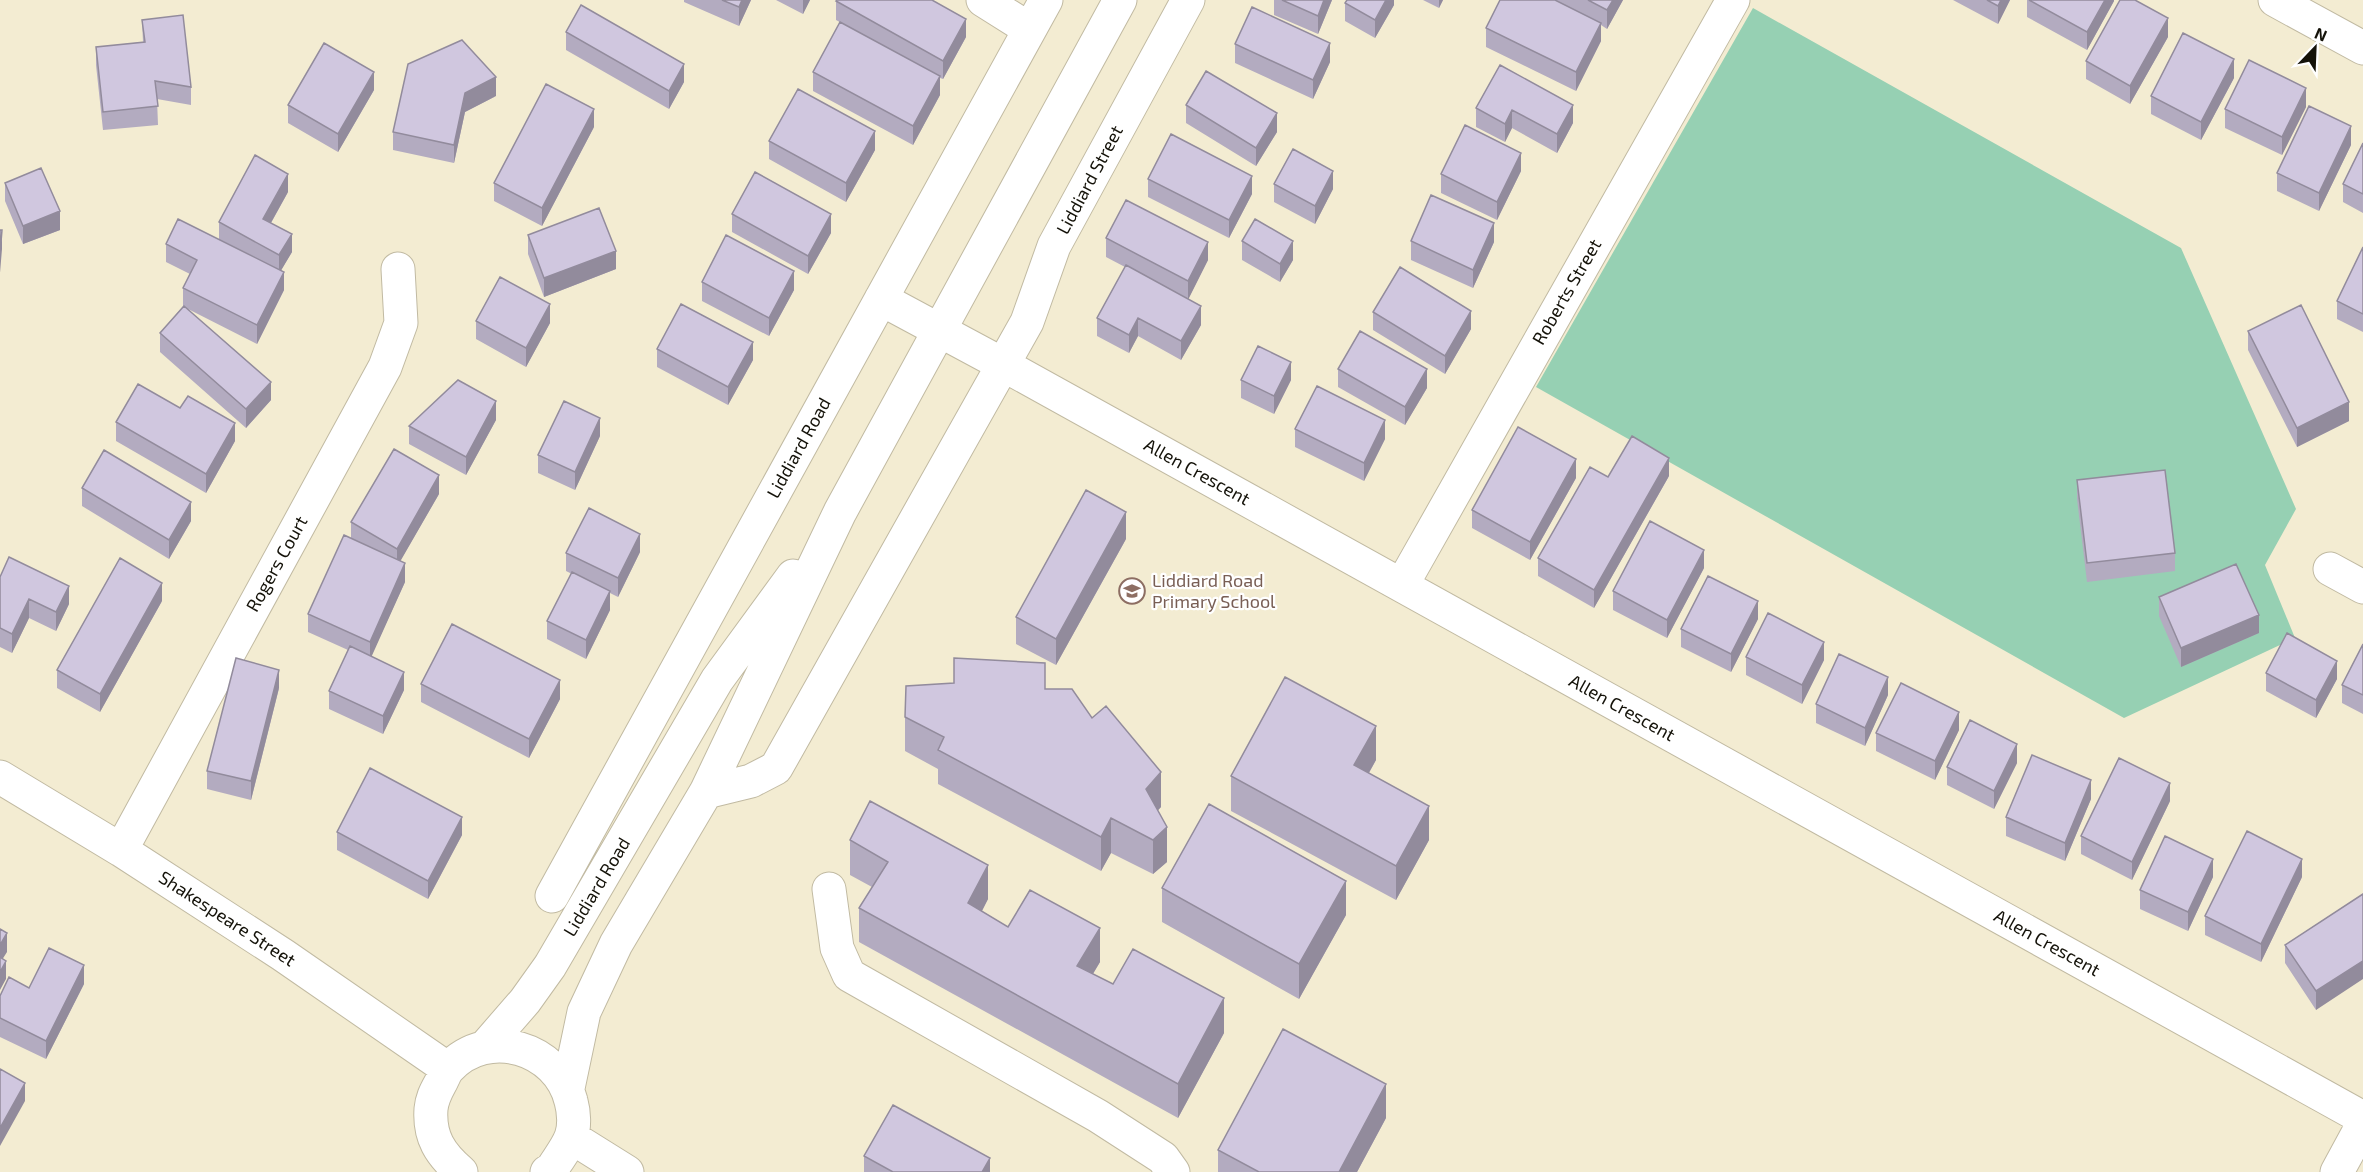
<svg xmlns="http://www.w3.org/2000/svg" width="2363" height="1172" font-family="'Exo 2',sans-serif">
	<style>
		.green { fill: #96d0b3 }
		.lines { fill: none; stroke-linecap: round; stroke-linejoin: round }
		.minor-casing { stroke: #c1baa2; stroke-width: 35 }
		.minor { stroke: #fff; stroke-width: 33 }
		.wall { fill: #b3abc0 }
		.shaded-wall { fill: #928b9c }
		.building { fill: #d0c7df; stroke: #928b9c; stroke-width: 1.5 }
		.labels { text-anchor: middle; stroke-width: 4.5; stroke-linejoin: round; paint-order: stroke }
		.street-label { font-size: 18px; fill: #141209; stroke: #fff }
		.education-label { font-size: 18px; fill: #785e54; stroke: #fff; text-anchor: start }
	</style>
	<rect width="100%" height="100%" fill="#f3ecd2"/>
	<!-- green -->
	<path class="green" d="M1753,8L2181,248L2296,509L2265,565L2295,638L2124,718L1536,387Z"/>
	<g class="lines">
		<!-- minor casing -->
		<g class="minor-casing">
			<path id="minor" d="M983,0L1029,29
				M2275,0L2363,48
				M881,299L1002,364L2363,1118
				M2330,569L2363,587
				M1402,585L1733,0
				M0,777L121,850L283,955L448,1069
				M706,792L751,781L776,768L1027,322L1054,246L1188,0
				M121,850L385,367L401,323L398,269
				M829,889L837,948L849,975L1098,1116L1163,1158L1173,1172
				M552,896L1046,0
				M485,1047L525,1001L550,966L717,680L793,576
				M568,1088L584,1012L616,944L706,792L840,512L1120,0
				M571,1137L627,1172
				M461,1172C440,1154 429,1137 431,1109C432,1099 435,1093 440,1084C443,1079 445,1072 449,1068C488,1026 558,1048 571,1101C574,1112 575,1127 571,1137C567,1148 558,1159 552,1169L547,1172
				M2337,1172L2363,1124"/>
		</g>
		<!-- minor -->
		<use href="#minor" class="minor"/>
	</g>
	<!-- wall -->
	<path class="wall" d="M684,0H751L739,26L684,2Z
		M776,0H810L803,14Z
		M1274,0H1332L1318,34L1274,15Z
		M1394,0V5L1375,38L1345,21V3Z
		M1423,0H1443L1439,8Z
		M1500,0H1623L1607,29L1601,25V41L1576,91L1486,47V28Z
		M1953,0H2010L1998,24Z
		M2027,0H2114V1L2087,50L2027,17Z
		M836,1L966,37L943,79L940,78V95L913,145L813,91V72L862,34L836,20Z
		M142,20L191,87V105L157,99L158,125L103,130L96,65V47L143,42Z
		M566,32L684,82L669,109L566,50Z
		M2168,37L2130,104L2086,79V61Z
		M1235,44L1330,62L1313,99L1235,63Z
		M1500,65L1573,123L1557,153L1512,128L1505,142L1476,127V108Z
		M2234,78L2201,140L2151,114V96Z
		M374,90L338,152L288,123V105Z
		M496,96L465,112L454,163L393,150V132Z
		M1186,105L1277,132L1256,166L1186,123Z
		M2306,107L2282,155L2225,128V109Z
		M594,127L542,226L494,201V183Z
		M769,141L875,150L846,202L769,159Z
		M2363,143V213L2343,202V184Z
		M2351,145L2319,211L2277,191V173Z
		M1521,171L1497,220L1441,193V174Z
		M1148,179L1252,194L1229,238L1148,197Z
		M5,183L60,230L23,244L5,201Z
		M1274,184L1333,189L1315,224L1274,202Z
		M288,192L271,223L292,252L281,270L284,290L257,344L188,309L271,400L246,428L160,352V333L183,306V288L190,274L166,262V244L219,239V222Z
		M732,214L831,233L808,274L732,232Z
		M528,235L616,269L544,297L528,254Z
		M1106,238L1208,260L1188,299L1201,325L1181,360L1138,336L1129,353L1097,336V318L1125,267L1106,257Z
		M1242,241L1293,260L1280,282L1242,260Z
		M1411,241L1494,242L1473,288L1411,260Z
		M2363,247V332L2337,319V301Z
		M702,282L794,290L769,336L702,301Z
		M1373,312L1471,329L1445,374L1373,330Z
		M476,321L550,323L526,367L476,339Z
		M2248,331L2349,421L2297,447L2248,350Z
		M657,349L753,360L728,405L657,367Z
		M1338,369L1427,388L1405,425L1338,387Z
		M1241,380H1291L1274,414L1241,398Z
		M180,408L235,441L206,493L116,441V422Z
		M496,420L466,475L409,444V426Z
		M1295,429L1385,439L1364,481L1295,447Z
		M600,436L575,490L538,473V455Z
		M1669,476L1594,608L1538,576V558Z
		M1576,478L1530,560L1472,528V510Z
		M2077,480L2175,553V571L2087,582L2077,499Z
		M82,488L191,521L169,559L82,506Z
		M439,494L400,561L405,582L371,656L404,690L383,734L329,709V691L348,650L308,632V614L351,538V522Z
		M1126,539L1056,665L1016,644V617Z
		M640,552L618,597L610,593V610L586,659L547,639V621L572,574L566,571V553Z
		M1704,568L1667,638L1613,610V591Z
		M0,577L69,604L56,631L29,618L12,653L0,647Z
		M2159,597L2259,633L2181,667L2159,616Z
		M162,601L100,712L57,688V670Z
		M1758,619L1731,672L1681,647V629Z
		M2363,644V714L2342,703V685Z
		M1746,657L1824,660L1802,704L1746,675Z
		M2266,673L2337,679L2316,718L2266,691Z
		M421,684L560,699L529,758L421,702Z
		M279,688L251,800L207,789V771Z
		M1045,689L1161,807L1158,810L1167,862L1153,874L1111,853L1101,871L938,784V769L905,751V717Z
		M1888,695L1865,746L1816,723V704Z
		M1959,730L1935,780L1876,751V733Z
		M1376,760L1369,773L1429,840L1396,900L1231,811V776Z
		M2017,763L1994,809L1947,785V767Z
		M2091,799L2065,861L2006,836V817Z
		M2170,801L2132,880L2081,854V836Z
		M337,832L462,835L428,899L337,850Z
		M850,840L988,899L982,911L1008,927L1100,962L1093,974L1113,984L1224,1033L1178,1118L859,942V908L872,887L850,875Z
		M2213,877L2188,931L2140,909V890Z
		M2302,877L2261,962L2205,935V916Z
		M1162,888L1346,915L1299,999L1162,922Z
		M2363,894L2316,1010L2285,963V945Z
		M84,984L46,1059L0,1037V996L29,988Z
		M1386,1118L1357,1172H1218V1150Z
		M864,1156L990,1172H864Z"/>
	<!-- shaded-wall -->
	<path class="shaded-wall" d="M742,0H751L739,26V7Z
		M803,0H810L803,14Z
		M1324,0H1332L1318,34V16Z
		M1386,0H1394V5L1375,38V20Z
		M1439,0H1443L1439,8Z
		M1613,0H1623L1607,29V10Z
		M2001,0H2010L1998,24V6Z
		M2105,0H2114V1L2087,50V32Z
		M2168,18V37L2130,104V86Z
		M966,19V37L943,79V61Z
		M1601,23V41L1576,91V72Z
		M1330,43V62L1313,99V80Z
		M2234,59V78L2201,140V122Z
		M684,64V82L669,109V91Z
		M374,72V90L338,152V134Z
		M940,76V95L913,145V126Z
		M496,77V96L465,112L454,163V145L465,93Z
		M2306,88V107L2282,155V137Z
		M1573,105V123L1557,153V134Z
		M594,109V127L542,226V208Z
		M1512,110V128L1505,142V124Z
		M1277,113V132L1256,166V148Z
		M2351,126V145L2319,211V193Z
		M875,131V150L846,202V183Z
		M1521,153V171L1497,220V202Z
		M1333,171V189L1315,224V206Z
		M288,174V192L263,237V219Z
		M1252,176V194L1229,238V220Z
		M60,211V230L23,244V226Z
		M831,214V233L808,274V256Z
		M1494,223V242L1473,288V270Z
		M2,230V249L0,273V254Z
		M292,234V252L279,274V255Z
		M1293,241V260L1280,282V264Z
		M1208,242V260L1188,300V281Z
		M616,251V269L544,297V278Z
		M794,271V290L769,336V318Z
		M284,272V290L257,344V325Z
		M550,304V323L526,367V348Z
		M1201,306V325L1181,360V341Z
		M1471,311V329L1445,374V356Z
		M1138,318V336L1129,353V335Z
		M753,342V360L728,405V387Z
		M1291,362V380L1274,414V396Z
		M1427,369V388L1405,425V407Z
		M271,382V400L246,428V409Z
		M496,401V420L466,475V457Z
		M2349,402V421L2297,447V428Z
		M600,418V436L575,490V472Z
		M1385,420V439L1364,481V463Z
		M235,423V441L206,493V474Z
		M1669,458V476L1594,608V590Z
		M1576,459V478L1530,560V542Z
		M439,475V494L397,567V549Z
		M191,502V521L169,559V540Z
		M1126,512V539L1056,665V639Z
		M640,534V552L618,597V578Z
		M1704,550V568L1667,638V620Z
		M405,563V582L370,660V642Z
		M162,583V601L100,712V694Z
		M69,586V604L56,631V612Z
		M610,591V610L586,659V640Z
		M29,599V618L12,653V634Z
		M1758,601V619L1731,672V654Z
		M2259,615V633L2181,667V648Z
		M1824,642V660L1802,704V685Z
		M2337,661V679L2316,718V700Z
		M279,670V688L251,800V781Z
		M404,672V690L383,734V716Z
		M1888,677V695L1865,746V728Z
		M560,680V699L529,758V739Z
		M1959,712V730L1935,780V761Z
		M1376,726V760L1354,799V765Z
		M2017,744V763L1994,809V791Z
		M1161,772V807L1146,823V789Z
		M2091,780V799L2065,861V843Z
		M2170,783V801L2132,880V862Z
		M1429,806V840L1396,900V866Z
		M462,817V835L428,899V881Z
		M1111,818V853L1101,871V837Z
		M1167,827V862L1153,874V840Z
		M2213,859V877L2188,931V912Z
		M2302,859V877L2261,962V944Z
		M988,865V899L968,938V903Z
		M1346,881V915L1299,999V964Z
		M1100,928V962L1077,1000V966Z
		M7,933V952L0,963V945Z
		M6,961V979L0,990V972Z
		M2363,961V979L2316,1010V991Z
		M84,965V984L46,1059V1041Z
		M1224,998V1033L1178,1118V1084Z
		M25,1083V1101L0,1146V1128Z
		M1386,1084V1118L1357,1172H1339Z
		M990,1158V1172H982Z"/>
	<!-- building -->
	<path class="building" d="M722,0H742L739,7Z
		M837,0H932L966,19L943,61L836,1Z
		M1282,0H1324L1318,16Z
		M1347,0H1386L1375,20L1345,3Z
		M1500,0H1555L1601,23L1576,72L1486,28Z
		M1588,0H1613L1607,10Z
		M1987,0H2001L1998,6Z
		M2029,0H2105L2087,32Z
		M2120,0H2135L2168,18L2130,86L2086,61Z
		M581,5L684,64L669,91L566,32Z
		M1252,7L1330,43L1313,80L1235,44Z
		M183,15L191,87L155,81L158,106L103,112L96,47L145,42L142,20Z
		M840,22L940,76L913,126L813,72Z
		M2183,33L2234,59L2201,122L2151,96Z
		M462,40L496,77L465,93L454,145L393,132L408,64Z
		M324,43L374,72L338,134L288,105Z
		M2249,60L2306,88L2282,137L2225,109Z
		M1500,65L1573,105L1557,134L1512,110L1505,124L1476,108Z
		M1206,71L1277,113L1256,148L1186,105Z
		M546,84L594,109L542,208L494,183Z
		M798,89L875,131L846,183L769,141Z
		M2309,106L2351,126L2319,193L2277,173Z
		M1465,125L1521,153L1497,202L1441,174Z
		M1171,134L1252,176L1229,220L1148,179Z
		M2363,143V194L2343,184Z
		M1293,149L1333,171L1315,206L1274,184Z
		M255,155L288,174L263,219L292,234L279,255L219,222Z
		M41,168L60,211L23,226L5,183Z
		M755,172L831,214L808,256L732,214Z
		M1431,195L1494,223L1473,270L1411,241Z
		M1126,200L1208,242L1188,281L1106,238Z
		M599,208L616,251L544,278L528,235Z
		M178,219L284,272L257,325L183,288L197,260L166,244Z
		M1255,219L1293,241L1280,264L1242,241Z
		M0,230H2L0,254Z
		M726,235L794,271L769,318L702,282Z
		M2363,247V314L2337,301Z
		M1126,265L1201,306L1181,341L1138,318L1129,335L1097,318Z
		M1400,267L1471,311L1445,356L1373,312Z
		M500,277L550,304L526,348L476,321Z
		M681,304L753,342L728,387L657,349Z
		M2301,305L2349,402L2297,428L2248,331Z
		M184,306L271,382L246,409L160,333Z
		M1360,331L1427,369L1405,407L1338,369Z
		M1258,346L1291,362L1274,396L1241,380Z
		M458,380L496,401L466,457L409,426Z
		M138,384L180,408L188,396L235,423L206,474L116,422Z
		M1317,386L1385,420L1364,463L1295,429Z
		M564,401L600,418L575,472L538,455Z
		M1518,427L1576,459L1530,542L1472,510Z
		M1632,436L1669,458L1594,590L1538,558L1590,467L1608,477Z
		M394,449L439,475L397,549L351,522Z
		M104,450L191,502L169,540L82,488Z
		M2165,470L2175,553L2087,563L2077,480Z
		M1086,490L1126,512L1056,639L1016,617Z
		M589,508L640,534L618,578L566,553Z
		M1650,521L1704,550L1667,620L1613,591Z
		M344,535L405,563L370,642L308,614Z
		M9,557L69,586L56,612L29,599L12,634L0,628V577Z
		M120,558L162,583L100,694L57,670Z
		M2236,564L2259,615L2181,648L2159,597Z
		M572,572L610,591L586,640L547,621Z
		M1708,576L1758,601L1731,654L1681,629Z
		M1768,613L1824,642L1802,685L1746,657Z
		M452,624L560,680L529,739L421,684Z
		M2287,633L2337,661L2316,700L2266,673Z
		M2363,644V695L2342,685Z
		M350,646L404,672L383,716L329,691Z
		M1839,654L1888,677L1865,728L1816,704Z
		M236,658L279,670L251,781L207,771Z
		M954,658L1045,663V689H1072L1092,718L1106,706L1161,772L1146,789L1167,827L1153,840L1111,818L1101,837L938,750L944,737L905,717L906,686L954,683Z
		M1285,677L1376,726L1354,765L1429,806L1396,866L1231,776Z
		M1901,683L1959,712L1935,761L1876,733Z
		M1970,720L2017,744L1994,791L1947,767Z
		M2032,755L2091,780L2065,843L2006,817Z
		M2119,758L2170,783L2132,862L2081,836Z
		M370,768L462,817L428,881L337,832Z
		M870,801L988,865L968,903L1008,927L1030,890L1100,928L1077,966L1113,984L1133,949L1224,998L1178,1084L859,908L888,862L850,840Z
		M1209,804L1346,881L1299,964L1162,888Z
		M2247,831L2302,859L2261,944L2205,916Z
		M2165,836L2213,859L2188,912L2140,890Z
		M2363,894V961L2316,991L2285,945Z
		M0,929L7,933L0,945Z
		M49,948L84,965L46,1041L0,1018V996L9,977L29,988Z
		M0,957L6,961L0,972Z
		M1283,1029L1386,1084L1339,1172H1259L1218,1150Z
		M0,1069L25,1083L0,1128Z
		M893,1105L990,1158L982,1172H893L864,1156Z"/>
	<!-- icons -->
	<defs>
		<g id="school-ring" transform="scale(1.35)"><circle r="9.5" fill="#fff" stroke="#8d6e63" stroke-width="1.5"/><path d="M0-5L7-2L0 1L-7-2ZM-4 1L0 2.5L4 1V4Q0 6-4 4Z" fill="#8d6e63"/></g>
	</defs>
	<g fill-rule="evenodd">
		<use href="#school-ring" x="1132" y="591"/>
	</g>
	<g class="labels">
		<!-- street labels -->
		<g class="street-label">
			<text transform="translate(1090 180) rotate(-62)" y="6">Liddiard Street</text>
			<text transform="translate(1567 292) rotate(-60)" y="6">Roberts Street</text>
			<text transform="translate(799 448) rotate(-61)" y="6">Liddiard Road</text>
			<text transform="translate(1197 472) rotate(29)" y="6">Allen Crescent</text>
			<text transform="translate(277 564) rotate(-61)" y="6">Rogers Court</text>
			<text transform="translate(1622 708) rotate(29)" y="6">Allen Crescent</text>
			<text transform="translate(597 887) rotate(-59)" y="6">Liddiard Road</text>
			<text transform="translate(227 919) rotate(33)" y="6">Shakespeare Street</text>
			<text transform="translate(2047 943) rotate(29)" y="6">Allen Crescent</text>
		</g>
		<!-- education labels -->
		<g class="education-label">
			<text x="1152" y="587">Liddiard Road<tspan x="1152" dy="21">Primary School</tspan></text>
		</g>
	</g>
	<!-- north arrow -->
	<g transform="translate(2315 48) rotate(23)" stroke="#ffffff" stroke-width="4.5" paint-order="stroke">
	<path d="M0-4.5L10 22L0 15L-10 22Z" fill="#141209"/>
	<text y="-9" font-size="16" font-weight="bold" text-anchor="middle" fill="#141209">N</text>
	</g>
</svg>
